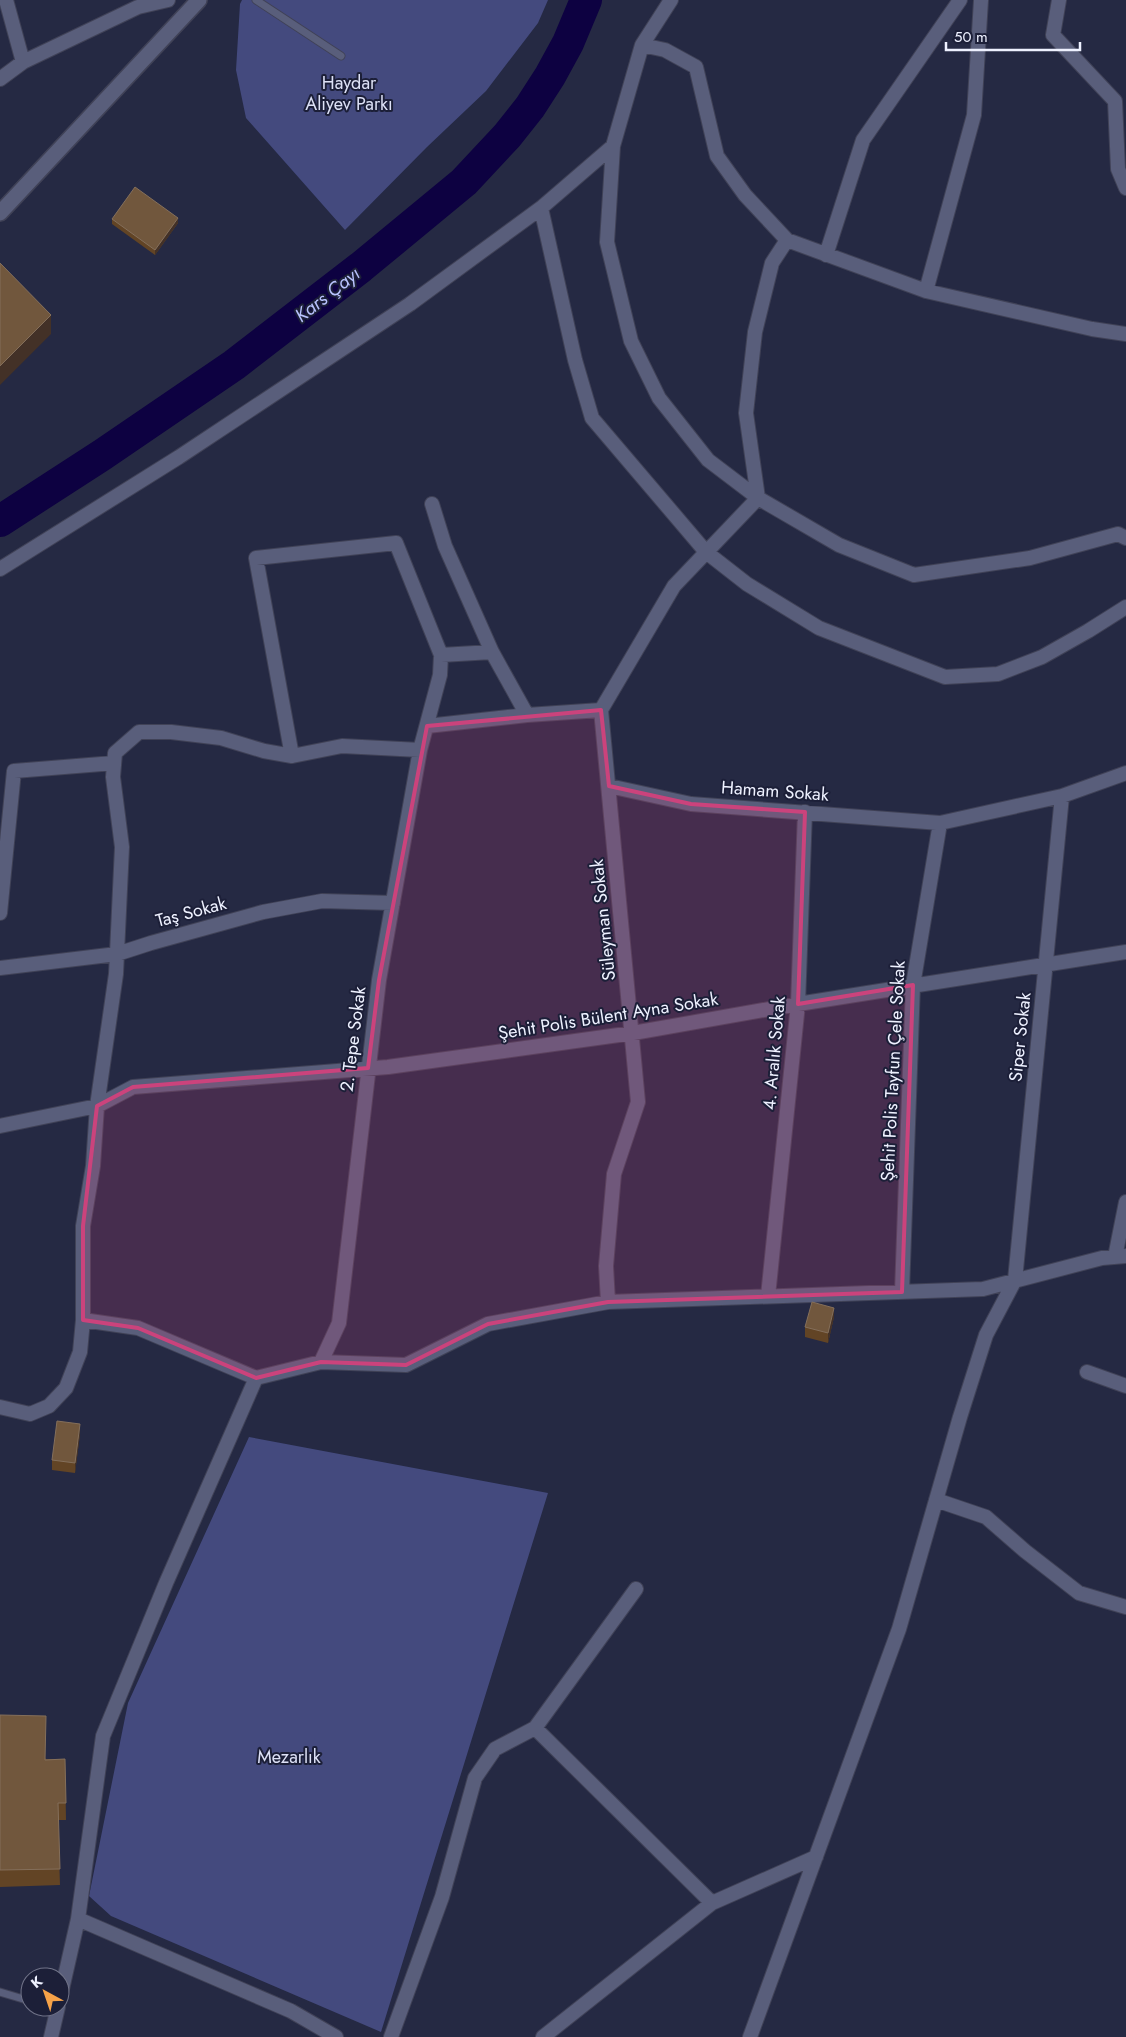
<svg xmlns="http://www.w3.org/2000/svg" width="1126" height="2037" font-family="Jost,sans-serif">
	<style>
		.green { fill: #444a7e }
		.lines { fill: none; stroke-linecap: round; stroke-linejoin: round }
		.river { stroke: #0d0141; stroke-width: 32 }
		.lane-casing { stroke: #404257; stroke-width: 9 }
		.street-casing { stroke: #404257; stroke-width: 16 }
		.secondary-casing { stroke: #404257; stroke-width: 18 }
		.lane { stroke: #595e7b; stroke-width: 7 }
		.street { stroke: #595e7b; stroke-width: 14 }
		.secondary { stroke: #595e7b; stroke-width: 15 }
		.wall { fill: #624425 }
		.shaded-wall { fill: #433127 }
		.building { fill: #71573d; stroke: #846f5b }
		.marked { fill: #cb437c; fill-opacity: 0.2; stroke: #cb437c; stroke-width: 4; stroke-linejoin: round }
		.labels { text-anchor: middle; stroke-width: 4; stroke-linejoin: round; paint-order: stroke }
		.park-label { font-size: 18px; fill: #dde1f6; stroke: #1c1f38 }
		.street-label { font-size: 18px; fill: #eef1ff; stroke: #1c1f38 }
		.water-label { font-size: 19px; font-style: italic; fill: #b8c2fd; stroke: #1c1f38 }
	</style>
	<rect width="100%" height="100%" fill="#252943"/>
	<!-- green -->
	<path class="green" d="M242,0H548L538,23L486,91L427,147L345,230L246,118L236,70L240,4Z
		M249,1437L548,1493L381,2032L111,1916L89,1896L128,1703Z"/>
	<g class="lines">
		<!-- river -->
		<path class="river" d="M0,521L102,455L234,365L361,267L464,182L507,136L530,107L550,76L568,43L586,0"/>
		<!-- lane casing -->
		<g class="lane-casing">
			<path id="lane" d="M256,0L341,56
				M0,1992L30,2001"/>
		</g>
		<!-- street casing -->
		<g class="street-casing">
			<path id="street" d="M6,0L23,62
				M1059,0L1053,35L1115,101L1118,169L1126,188
				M642,45L671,0
				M0,79L23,62L138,7L168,0
				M613,146L541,208L575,360L592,418L706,552L747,584L819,628L945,677L998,674L1042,657L1088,631L1126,607
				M787,240L926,291L1092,329L1126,334
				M826,255L863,140L960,0
				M926,291L974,115L981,0
				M432,504L445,546L492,652
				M0,569L179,457L410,304L541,208
				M441,655L492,652L527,715L601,710L674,586L758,498L746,413L755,332L772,263L787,240L745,195L717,156L696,67L665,50L642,45L613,146L607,242L631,341L659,398L708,460L758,498L839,545L914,575L1030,558L1118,534L1126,538
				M601,710L638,1102L614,1174L606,1266L608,1302
				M427,726L527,715
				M609,786L691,804L940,823L1062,796L1126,773
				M0,913L14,771L114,763
				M0,968L117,954L151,943L263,912L322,901L393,903
				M0,1126L97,1106L133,1087L388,1067L633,1033L798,1004L1126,952
				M1115,1257L1126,1202
				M902,1292L913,985L940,823
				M768,1296L798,1004L805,812
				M83,1320V1226L93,1166L97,1106L116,974L122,847L113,777L115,753L139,732H171L221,738L264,751L292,756L342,746L420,750
				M321,1362L406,1365L488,1324L608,1302L983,1289L1102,1258L1126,1256
				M1087,1372L1126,1386
				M256,1378L321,1362L339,1323L379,980L420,750L440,675L441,655L396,543L256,558L292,756
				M256,1378L166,1583L103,1736L78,1919L291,2011L336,2037
				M0,1407L30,1414L49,1406L66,1388L80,1352L83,1320L138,1328L256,1378
				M936,1500L986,1517L1025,1551L1079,1593L1126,1607
				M636,1589L535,1728L712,1903
				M60,1998L78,1919
				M51,2037L58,2007
				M391,2037L442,1897L475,1778L495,1749L535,1728
				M543,2037L712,1903L816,1857
				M750,2037L899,1629L960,1417L986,1335L1015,1280L1062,796"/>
		</g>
		<!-- secondary casing -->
		<g class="secondary-casing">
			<path id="secondary" d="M0,213L199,0"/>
		</g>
		<!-- lane -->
		<use href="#lane" class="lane"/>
		<!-- street -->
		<use href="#street" class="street"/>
		<!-- secondary -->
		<use href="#secondary" class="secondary"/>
	</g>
	<!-- wall -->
	<path class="wall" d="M112,219L178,223L155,255L112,224Z
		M834,1317L828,1343L805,1337V1327Z
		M80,1434L75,1473L52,1470V1460Z
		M0,1715L46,1759H65L66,1820H58L60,1885L0,1887Z"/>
	<!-- shaded-wall -->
	<path class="shaded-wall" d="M178,218V223L155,255V250Z
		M51,315V334L0,385V366Z
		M834,1308V1317L828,1343V1333Z
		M80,1424V1434L75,1473V1463Z"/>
	<!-- building -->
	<path class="building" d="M135,187L178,218L155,250L112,219Z
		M0,263L51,315L0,366Z
		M812,1302L834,1308L828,1333L805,1327Z
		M57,1421L80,1424L75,1463L52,1460Z
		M0,1715L46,1716L45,1760L65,1759L66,1803H58L60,1869L0,1870Z"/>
	<!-- marked area -->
	<path class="marked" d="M601,710L609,786L691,804L805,812L798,1004L913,985L902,1292L608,1302L488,1324L406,1365L321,1362L256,1378L138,1328L83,1320V1226L97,1106L133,1087L368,1068L379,980L427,726Z"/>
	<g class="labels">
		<!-- park labels -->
		<g class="park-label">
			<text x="349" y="89">Haydar<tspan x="349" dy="21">Aliyev Parkı</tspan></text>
			<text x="289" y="1763">Mezarlık</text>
		</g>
		<!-- street labels -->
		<g class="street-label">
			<text transform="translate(775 791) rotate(4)" y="6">Hamam Sokak</text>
			<text transform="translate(191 912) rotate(-15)" y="6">Taş Sokak</text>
			<text transform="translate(603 920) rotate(-96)" y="6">Süleyman Sokak</text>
			<text transform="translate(608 1016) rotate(-9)" y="6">Şehit Polis Bülent Ayna Sokak</text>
			<text transform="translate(1020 1037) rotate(-84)" y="6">Siper Sokak</text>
			<text transform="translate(353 1039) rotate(-83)" y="6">2. Tepe Sokak</text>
			<text transform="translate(774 1053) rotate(-85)" y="6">4. Aralık Sokak</text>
			<text transform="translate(893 1071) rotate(-87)" y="6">Şehit Polis Tayfun Çele Sokak</text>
		</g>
		<!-- water labels -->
		<g class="water-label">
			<text transform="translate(327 294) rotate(-38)" y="7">Kars Çayı</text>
		</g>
	</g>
	<!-- north arrow -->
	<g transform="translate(45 1992) rotate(320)"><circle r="24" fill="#1c1f38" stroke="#707388"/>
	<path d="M0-4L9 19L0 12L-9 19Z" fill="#f6a248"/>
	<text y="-8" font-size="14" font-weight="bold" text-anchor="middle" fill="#eef1ff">K</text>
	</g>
	<!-- scale -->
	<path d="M946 42v8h134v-8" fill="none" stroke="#eef1ff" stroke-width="2.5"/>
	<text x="954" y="42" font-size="15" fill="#eef1ff" stroke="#1c1f38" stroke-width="4" paint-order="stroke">50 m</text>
</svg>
